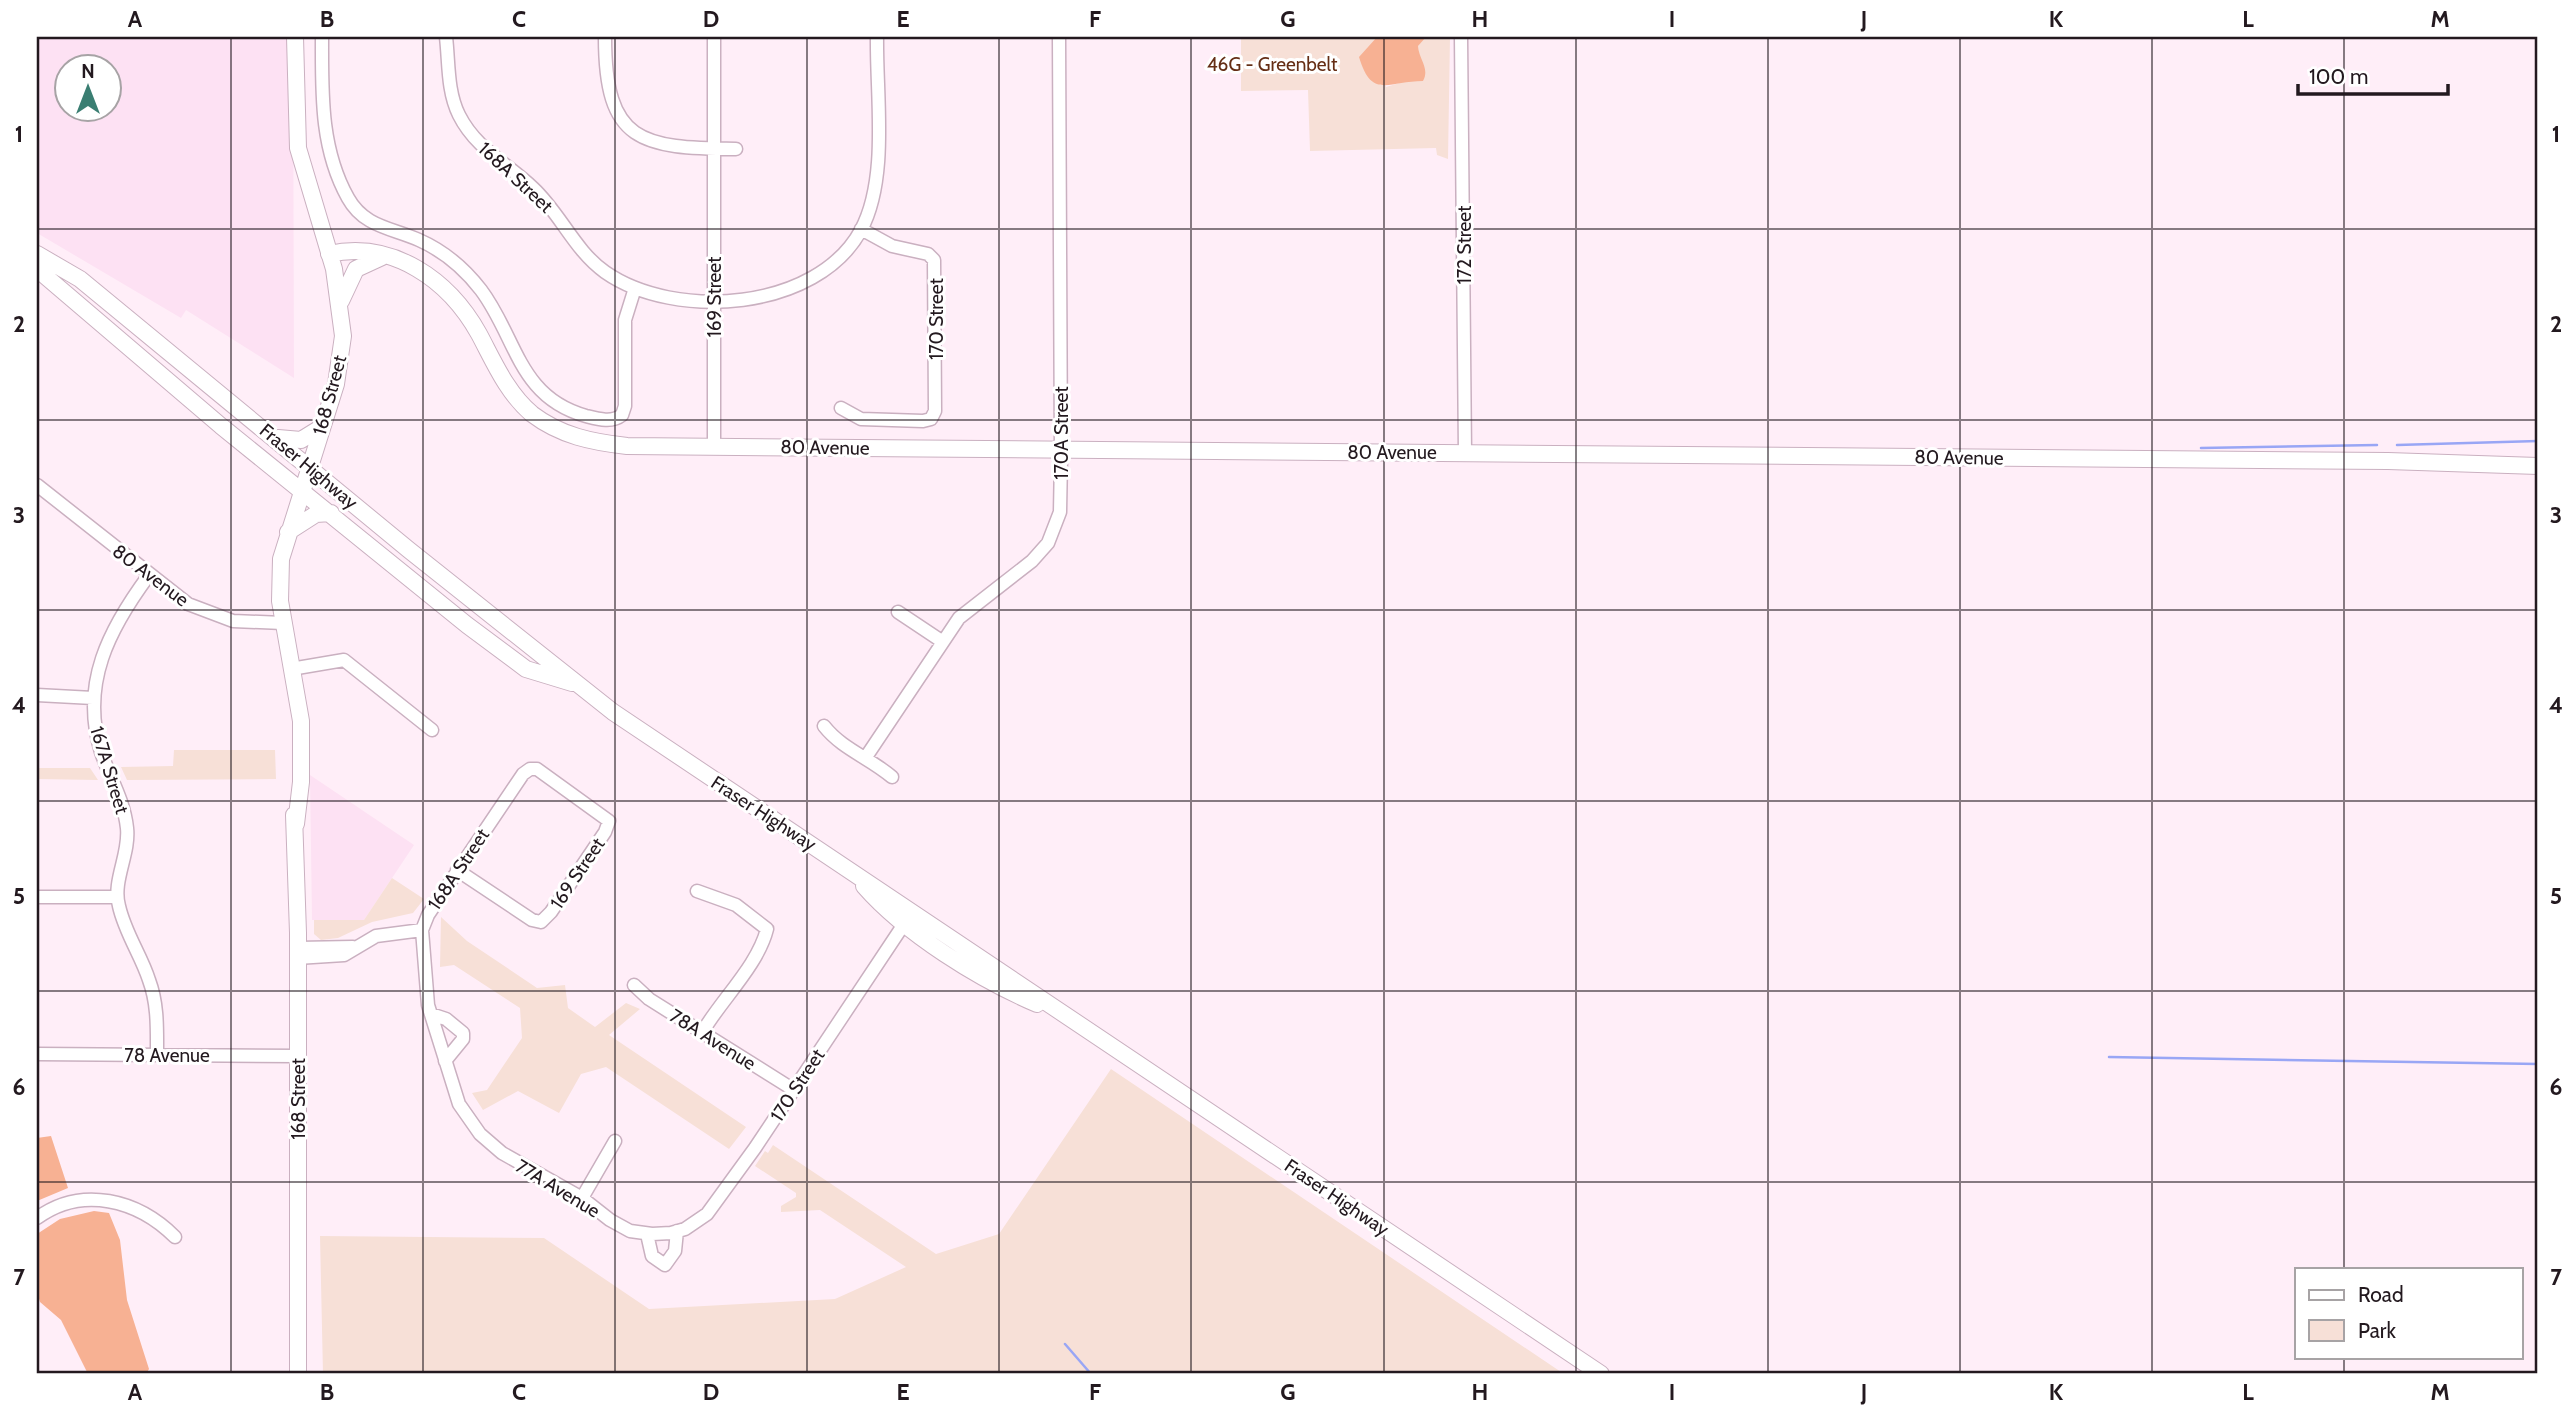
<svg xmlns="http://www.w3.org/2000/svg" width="2575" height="1411" font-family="Cabin,sans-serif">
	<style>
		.built { fill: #fde1f3; fill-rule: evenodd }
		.green { fill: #f7e0d7 }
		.forest { fill: #f7b193 }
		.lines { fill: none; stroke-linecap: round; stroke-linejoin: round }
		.stream { stroke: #99a6f5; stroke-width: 2.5 }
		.minor-casing { stroke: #cab0c0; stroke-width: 15 }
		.major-casing { stroke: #cab0c0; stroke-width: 18 }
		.minor { stroke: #fff; stroke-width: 12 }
		.major { stroke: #fff; stroke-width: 16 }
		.grid { fill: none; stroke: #23191f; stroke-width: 2; stroke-opacity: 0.55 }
		.labels { text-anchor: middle; stroke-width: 6; stroke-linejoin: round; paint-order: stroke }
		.park-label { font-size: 19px; fill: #652e15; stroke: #fff }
		.street-label { font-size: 19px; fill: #23191f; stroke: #fff }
		.neatline { fill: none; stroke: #23191f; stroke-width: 2.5 }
		.grid-label { font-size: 23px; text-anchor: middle; font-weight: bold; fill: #23191f }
	</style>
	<rect width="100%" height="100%" fill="#ffeef8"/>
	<!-- built -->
	<path class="built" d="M37,37H293L294,378L186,310L181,318L37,233ZM66,66H108V108H66Z
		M310,775L414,845L364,920H312Z"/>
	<!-- green -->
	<path class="green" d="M1241,37H1377L1375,40L1386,87L1406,81L1419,57L1418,46L1423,37H1450L1448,159L1437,155L1436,148L1310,151L1308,90L1241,91Z
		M174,750H275L276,779L127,780L121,767L173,766Z
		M37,768H90L98,780L37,779Z
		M392,878L424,899L413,913L372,922L338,938L321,940L314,934V920H364Z
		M441,917L467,941L537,988L565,985L568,1008L595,1027L626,1003L640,1009L609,1035L746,1127L729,1149L606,1067L581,1074L559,1113L518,1091L483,1110L472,1093L487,1090L522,1038L520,1008L454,965L440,967Z
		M1111,1069L1564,1374H323L320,1236L544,1238L649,1309L835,1299L906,1267L820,1210L781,1212V1206L796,1197V1193L755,1166L765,1151L768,1153L773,1145L936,1254L999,1234Z"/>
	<!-- forest -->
	<path class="forest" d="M1377,37H1426L1418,46C1419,60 1430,68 1423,81C1388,81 1372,100 1359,57Z
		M51,1136L68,1188L37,1201V1138Z
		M94,1211L109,1213L120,1240L127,1300L149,1369L146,1374H88L61,1320L40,1302L37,1292V1234L60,1219Z"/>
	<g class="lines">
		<!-- stream -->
		<path class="stream" d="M2397,445L2538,441
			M2201,448L2377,445
			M2109,1057L2538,1064
			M1065,1344L1091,1374"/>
		<!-- minor casing -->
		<g class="minor-casing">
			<path id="minor" d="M322,37C322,92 320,148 348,198C364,227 392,228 419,240C444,251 464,268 481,290C517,338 518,397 586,416C598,419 612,423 622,415L625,406V320L635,288
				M446,37C449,62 447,91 459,115C476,149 507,163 533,188C560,213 575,251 605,272C675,321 817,311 861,230C889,178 876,95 877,37
				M605,37C605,143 641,148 736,149
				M1461,37L1465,453
				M841,408L861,419L923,421L931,419L935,411L934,260L928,254L892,246L861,229
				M714,445V37
				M37,485L188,604L233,621L283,623
				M149,575C109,629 80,684 101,752C110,778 124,800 127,828C130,854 112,881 119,906C125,933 141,955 149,980C158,1004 157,1029 157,1054
				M898,612L943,642
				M291,669L344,660L432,730
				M37,695L93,698
				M824,726C842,749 870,758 892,777
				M866,757L959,618L1032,561L1048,543L1060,512L1061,459L1059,37
				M457,870L532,920L541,922L551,912L605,832L609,821L537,769H530L523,774L428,915L422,930L428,1005L459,1104L480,1134L502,1153L582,1198L610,1220L630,1231L652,1234L671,1233L685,1229L707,1214L755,1148L904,924
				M697,891L736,905L767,929C758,965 722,999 703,1031
				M37,897H116
				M298,948L353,947
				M297,958L344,955L376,936L422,930
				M634,985L649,999L794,1090
				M431,1014L446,1019L463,1033V1039L445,1061
				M37,1054L298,1056
				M582,1198L615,1141
				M37,1218C82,1185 138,1200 175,1237
				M647,1234L652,1256L665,1265L675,1251L677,1231"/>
		</g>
		<!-- major casing -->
		<g class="major-casing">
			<path id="major" d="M295,37L298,148L334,269L343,336L336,384L281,559L280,601L301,721V782L296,824
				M37,254L80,279L409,550L613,712L1601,1374
				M329,254C393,240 449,280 479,334C494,362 507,393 532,414C561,436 592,442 627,446L2388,461L2538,466
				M37,269L221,426L467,625L526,669L572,683
				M341,301L356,269L382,257
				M278,438L301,440L322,427
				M288,532L316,514L331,513
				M294,815L298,933V1374
				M864,886C906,934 979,979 1037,1004"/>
		</g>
		<!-- minor -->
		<use href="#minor" class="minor"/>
		<!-- major -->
		<use href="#major" class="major"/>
	</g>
	<!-- grid -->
	<path class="grid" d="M231,37V1374M423,37V1374M615,37V1374M807,37V1374M999,37V1374M1191,37V1374M1384,37V1374M1576,37V1374M1768,37V1374M1960,37V1374M2152,37V1374M2344,37V1269M37,229H2538M37,420H2538M37,610H2538M37,801H2538M37,991H2538M37,1182H2538M2344,1357V1374"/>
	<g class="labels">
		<!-- park labels -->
		<g class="park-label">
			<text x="1272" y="71">46G - Greenbelt</text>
		</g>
		<!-- street labels -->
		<g class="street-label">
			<text transform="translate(516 177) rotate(43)" y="7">168A Street</text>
			<text transform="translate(1464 245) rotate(-90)" y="7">172 Street</text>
			<text transform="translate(714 297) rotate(-90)" y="7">169 Street</text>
			<text transform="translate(936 319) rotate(-90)" y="7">170 Street</text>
			<text transform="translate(329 395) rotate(-75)" y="7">168 Street</text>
			<text transform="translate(1061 433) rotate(-90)" y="7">170A Street</text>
			<text transform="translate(825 447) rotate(1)" y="7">80 Avenue</text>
			<text x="1392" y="459">80 Avenue</text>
			<text transform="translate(1959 457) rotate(1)" y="7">80 Avenue</text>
			<text transform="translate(309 466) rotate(40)" y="7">Fraser Highway</text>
			<text transform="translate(151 575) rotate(37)" y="7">80 Avenue</text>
			<text transform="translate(110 770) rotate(73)" y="7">167A Street</text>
			<text transform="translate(764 813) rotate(33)" y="7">Fraser Highway</text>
			<text transform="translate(458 869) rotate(-56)" y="7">168A Street</text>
			<text transform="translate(577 873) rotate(-56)" y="7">169 Street</text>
			<text transform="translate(713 1039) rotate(32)" y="7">78A Avenue</text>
			<text x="167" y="1062">78 Avenue</text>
			<text transform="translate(797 1085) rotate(-57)" y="7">170 Street</text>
			<text transform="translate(298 1099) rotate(-90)" y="7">168 Street</text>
			<text transform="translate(558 1188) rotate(31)" y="7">77A Avenue</text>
			<text transform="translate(1337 1197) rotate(34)" y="7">Fraser Highway</text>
		</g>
	</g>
	<!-- border -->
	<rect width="2575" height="1411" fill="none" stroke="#ffffff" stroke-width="77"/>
	<!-- legend -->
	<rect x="2295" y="1268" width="228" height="91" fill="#ffffff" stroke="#a7a3a5" stroke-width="2"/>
	<rect x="2309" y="1290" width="35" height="10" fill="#ffffff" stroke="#a7a3a5" stroke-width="2"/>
	<text x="2358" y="1302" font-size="21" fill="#23191f">Road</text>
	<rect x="2309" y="1320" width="35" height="21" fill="#f7e0d7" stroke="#a7a3a5" stroke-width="2"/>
	<text x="2358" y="1338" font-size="21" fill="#23191f">Park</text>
	<!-- north arrow -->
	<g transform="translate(88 88)"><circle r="33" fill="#ffffff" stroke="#a7a3a5" stroke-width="2"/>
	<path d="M0-5L12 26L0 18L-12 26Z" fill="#3a7e72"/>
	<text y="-10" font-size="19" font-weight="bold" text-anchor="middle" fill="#23191f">N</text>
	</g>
	<!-- scale -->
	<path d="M2298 84v10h150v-10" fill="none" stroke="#23191f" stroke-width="3.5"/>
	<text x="2309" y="84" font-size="21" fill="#23191f" stroke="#ffffff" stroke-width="5" paint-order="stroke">100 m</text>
	<rect x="38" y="38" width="2498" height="1334" class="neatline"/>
	<g class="grid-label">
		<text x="135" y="27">A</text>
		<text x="327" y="27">B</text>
		<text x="519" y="27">C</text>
		<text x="711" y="27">D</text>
		<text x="903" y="27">E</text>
		<text x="1095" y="27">F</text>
		<text x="1288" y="27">G</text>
		<text x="1480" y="27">H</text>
		<text x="1672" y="27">I</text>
		<text x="1864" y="27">J</text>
		<text x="2056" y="27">K</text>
		<text x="2248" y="27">L</text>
		<text x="2440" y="27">M</text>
		<text x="19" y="142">1</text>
		<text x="2556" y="142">1</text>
		<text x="19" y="332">2</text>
		<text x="2556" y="332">2</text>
		<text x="19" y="523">3</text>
		<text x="2556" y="523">3</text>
		<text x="19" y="713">4</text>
		<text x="2556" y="713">4</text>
		<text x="19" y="904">5</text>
		<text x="2556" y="904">5</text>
		<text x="19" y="1095">6</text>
		<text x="2556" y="1095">6</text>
		<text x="19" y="1285">7</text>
		<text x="2556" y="1285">7</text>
		<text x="135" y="1400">A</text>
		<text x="327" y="1400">B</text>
		<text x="519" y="1400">C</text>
		<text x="711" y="1400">D</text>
		<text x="903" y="1400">E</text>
		<text x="1095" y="1400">F</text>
		<text x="1288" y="1400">G</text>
		<text x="1480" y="1400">H</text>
		<text x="1672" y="1400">I</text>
		<text x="1864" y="1400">J</text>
		<text x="2056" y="1400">K</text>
		<text x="2248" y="1400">L</text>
		<text x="2440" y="1400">M</text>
	</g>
</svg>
